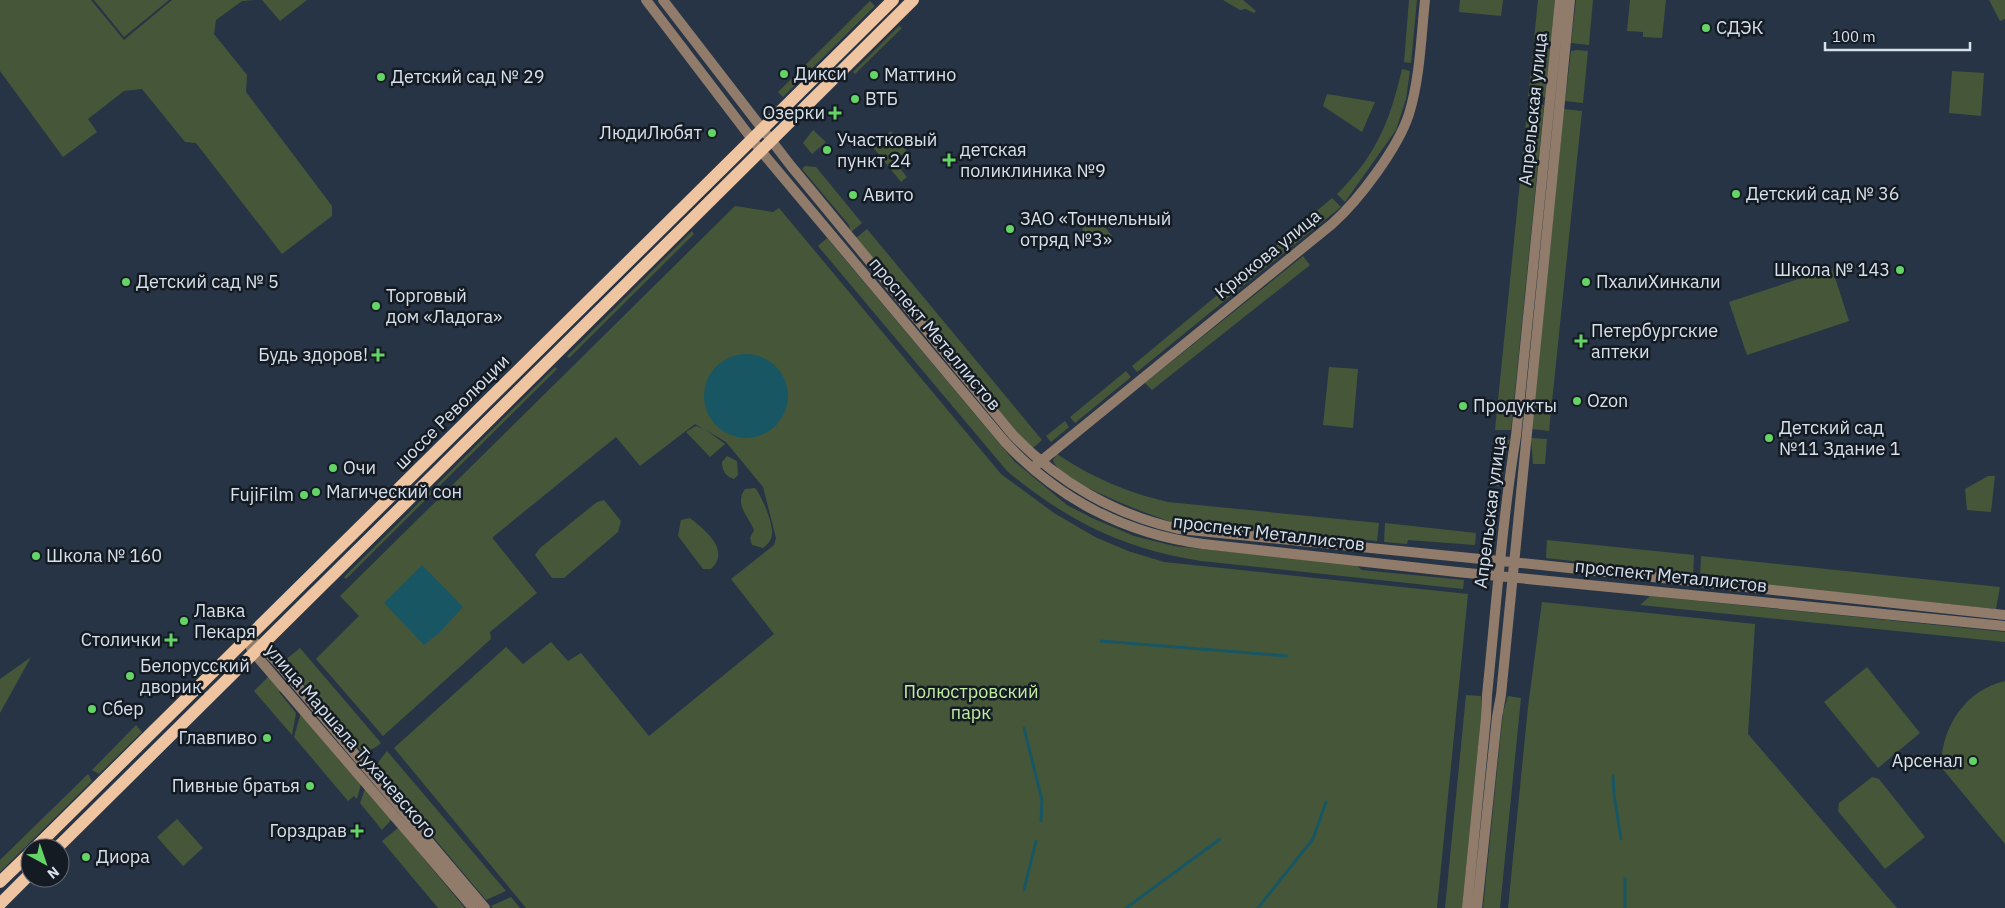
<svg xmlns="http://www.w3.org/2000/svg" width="2005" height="908" font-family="'IBM Plex Sans',sans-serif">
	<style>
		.green { fill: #465739 }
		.water { fill: #185663 }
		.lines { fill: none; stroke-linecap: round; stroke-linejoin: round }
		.stream { stroke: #185663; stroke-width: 3 }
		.minor { stroke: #917c6b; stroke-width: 10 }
		.tertiary { stroke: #917c6b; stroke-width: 10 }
		.primary { stroke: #efc4a1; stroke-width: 12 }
		.poi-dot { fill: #65d467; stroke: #151b23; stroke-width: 2 }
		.labels { text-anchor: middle; stroke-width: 5; stroke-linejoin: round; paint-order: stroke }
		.poi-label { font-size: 18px; fill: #d7e1ec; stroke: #151b23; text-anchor: start }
		.street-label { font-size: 18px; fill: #d7e1ec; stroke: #151b23 }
		.park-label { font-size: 18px; fill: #c2eea1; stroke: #151b23 }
	</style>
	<rect width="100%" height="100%" fill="#263445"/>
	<!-- green -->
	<path class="green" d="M0,0H91L124,40L172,0H255L242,1L216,20L214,34L247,75L246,92L332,206V216L282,254L196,143L185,142L142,89L124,91L88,119L97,132L63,157L0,71Z
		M94,0H169L124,37Z
		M262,0H307L280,21Z
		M1223,0H1243L1256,11L1254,13L1246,9L1240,10Z
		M1409,0H1417L1411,63L1404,62Z
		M1460,0H1503L1501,16L1459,12Z
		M1538,0H1555L1551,41L1534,39Z
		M1576,0H1593L1589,45L1571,43Z
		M1630,0H1666L1662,38L1643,37V32L1627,31Z
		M1989,0H2005V19L2000,21Z
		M870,1L875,6L783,97L778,92Z
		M899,26L902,28L855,74L853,72Z
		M1534,45L1550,49L1545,97L1528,96Z
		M1577,50L1588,51L1583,103L1565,101L1571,51Z
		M1402,69L1410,71L1406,99L1396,130L1345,202L1337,194C1376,156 1390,121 1402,69Z
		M1952,71L1984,73L1981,116L1949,113Z
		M1327,94L1375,102L1362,132L1323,106Z
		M1528,102L1544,105L1511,430H1495Z
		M1564,109L1582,111L1549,431L1532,429Z
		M813,130L826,142L812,154L803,143Z
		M891,131L907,151L894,161L907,177L901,182L872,146Z
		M805,166L816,167L862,223L851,232L849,225L802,169Z
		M1332,198L1341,207L1238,290L1232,283Z
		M735,206L773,212L779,208L1001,474L1054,513L1095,537L1128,551L1164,562L1468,594L1437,908H526L394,748L506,647L523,664L551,642L568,661L581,653L649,736L774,634L731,579L774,545L776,538L763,487L726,442L706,430L725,444L710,457L686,432L696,426L703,429L695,424L640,466L616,437L493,537V539L537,593L490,632L491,639L383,736L316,659L359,616L340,596Z
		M1097,217L1112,236L1097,248L1082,229Z
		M867,229L1042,440L1033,448L1017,432L856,238Z
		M692,231L694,234L569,358L567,356Z
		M827,238L1015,462L1067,505L1092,518L1134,536L1174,546L1356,565L1362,570L1464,580L1463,589L1201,561C1124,549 1067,521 1007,471L818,246Z
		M1303,256L1310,265L1152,390L1145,383Z
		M1832,268L1849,321L1747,355L1729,302Z
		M1227,287L1233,294L1137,372L1132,366Z
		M555,367L557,369L346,579L344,577Z
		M1329,367L1358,369L1353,428L1323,425Z
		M1126,371L1131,377L1075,423L1070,417Z
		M1065,421L1069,427L1051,442L1046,436Z
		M1494,438L1510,440L1505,453L1501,486H1489Z
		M1531,438L1547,439L1545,464H1533Z
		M1057,454C1093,478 1126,492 1168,502L1379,523L1377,541L1366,540L1361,543L1180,525C1158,518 1056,481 1053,460Z
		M727,456L737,461L738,475L734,479C725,476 722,470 722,462Z
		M1988,476H1995L1991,512L1967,510L1965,489Z
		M755,488C762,496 773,523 772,534C772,540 767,545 763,548L752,545L750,538L754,530C748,516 734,504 745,489Z
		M1488,491L1500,494L1496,528L1485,527Z
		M604,500L621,521L618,532L564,578H552L535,555L540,548L597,502Z
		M690,518C705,530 731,550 711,569H703L678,536L681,520Z
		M1385,523L1476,533L1475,545L1408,540L1407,544L1384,542Z
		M1547,540L1694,555L1693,578L1632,572L1625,567L1546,558Z
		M1701,556L2000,587L1996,609L1700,578Z
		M1650,596L2005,632V642L1640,605Z
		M1542,602L1755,624L1748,734L1897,908H1508L1528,707Z
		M300,648L381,743C375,748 369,752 361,751L284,661Z
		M31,657L0,713V679Z
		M1867,667L1920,733L1878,768L1824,702Z
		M269,676L281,689L279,692L296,713L292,735L254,691Z
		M2005,681V844L1941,767C1941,728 1965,690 2005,681Z
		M1466,695L1481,696V718L1462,908H1445Z
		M1508,696L1521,698L1500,908H1483L1503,712Z
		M301,712L361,784L357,799L354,796L348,801L294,737Z
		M136,725L142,732L99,774L92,770Z
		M387,751L506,891L486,900L377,770L379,761Z
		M88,774L92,781L0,872V860Z
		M1872,777L1879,779L1925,837L1885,869L1838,811L1839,803Z
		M365,789L391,820L382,830L360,803Z
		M177,819L203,848L183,866L157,837Z
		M398,828L465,908H438L382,841Z
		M511,897L520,908H493L491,906Z"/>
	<!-- water -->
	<path class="water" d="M704 396a42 42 0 1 1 84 0a42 42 0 1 1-84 0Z
		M422,565L463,607L439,633L424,645L384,603Z"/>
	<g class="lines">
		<!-- stream -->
		<path class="stream" d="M1101,641L1287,656
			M1024,728L1042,800L1041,821
			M1613,776L1614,794L1621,839
			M1625,878V908
			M1024,890L1036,841
			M1126,908L1220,839
			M1258,908L1313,839L1326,802"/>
		<!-- minor -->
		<path class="minor" d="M1035,466L1332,224C1359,200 1398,148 1409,114C1420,78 1421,38 1425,0"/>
		<!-- tertiary -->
		<path class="tertiary" d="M646,0L761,151L1005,442C1058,499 1126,534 1203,544L1457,572L2005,626
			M663,0L791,166L1013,435C1058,482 1115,515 1179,529L1541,565L2005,615
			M247,639L261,646L278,663L485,908
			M251,648L254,653L473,908
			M1467,908L1486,717L1487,695C1496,608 1502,522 1516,436L1560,0
			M1477,908L1497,717L1501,695L1570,0"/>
		<!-- primary -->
		<path class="primary" d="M35,848L893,0
			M57,848L913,0
			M0,882L30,853
			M0,904L30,874"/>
	</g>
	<!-- markers -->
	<g class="poi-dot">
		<circle cx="1706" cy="28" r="5"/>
		<circle cx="784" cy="74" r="5"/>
		<circle cx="874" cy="75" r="5"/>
		<circle cx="381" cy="77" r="5"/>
		<circle cx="855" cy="99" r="5"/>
		<path d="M832.5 105.5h5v5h5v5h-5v5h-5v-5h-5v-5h5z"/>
		<circle cx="712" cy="133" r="5"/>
		<circle cx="827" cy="150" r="5"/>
		<path d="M946.5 152.5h5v5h5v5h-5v5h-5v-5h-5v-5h5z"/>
		<circle cx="1736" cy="194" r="5"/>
		<circle cx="853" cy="195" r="5"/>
		<circle cx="1010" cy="229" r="5"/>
		<circle cx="1900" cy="270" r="5"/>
		<circle cx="126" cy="282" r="5"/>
		<circle cx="1586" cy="282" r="5"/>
		<circle cx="376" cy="306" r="5"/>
		<path d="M1578.5 333.5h5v5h5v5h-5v5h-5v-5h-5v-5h5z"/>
		<path d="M375.5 347.5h5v5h5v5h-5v5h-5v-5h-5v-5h5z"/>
		<circle cx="1577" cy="401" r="5"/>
		<circle cx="1463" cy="406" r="5"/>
		<circle cx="1769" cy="438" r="5"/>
		<circle cx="333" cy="468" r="5"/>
		<circle cx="316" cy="492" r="5"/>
		<circle cx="304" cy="495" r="5"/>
		<circle cx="36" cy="556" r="5"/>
		<circle cx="184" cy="621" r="5"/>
		<path d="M168.5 632.5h5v5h5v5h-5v5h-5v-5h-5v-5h5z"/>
		<circle cx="130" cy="676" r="5"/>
		<circle cx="92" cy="709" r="5"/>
		<circle cx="267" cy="738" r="5"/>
		<circle cx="1973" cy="761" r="5"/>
		<circle cx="310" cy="786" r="5"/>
		<path d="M354.5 823.5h5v5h5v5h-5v5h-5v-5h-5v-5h5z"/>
		<circle cx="86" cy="857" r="5"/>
	</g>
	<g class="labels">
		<!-- poi labels -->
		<g class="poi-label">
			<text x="1716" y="34">СДЭК</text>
			<text x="794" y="80">Дикси</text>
			<text x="884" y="81">Маттино</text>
			<text x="391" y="83">Детский сад № 29</text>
			<text x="865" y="105">ВТБ</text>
			<text x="825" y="119" text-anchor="end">Озерки</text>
			<text x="702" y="139" text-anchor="end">ЛюдиЛюбят</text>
			<text x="837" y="146">Участковый<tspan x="837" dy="21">пункт 24</tspan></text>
			<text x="960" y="156">детская<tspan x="960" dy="21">поликлиника №9</tspan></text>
			<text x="1746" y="200">Детский сад № 36</text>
			<text x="863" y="201">Авито</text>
			<text x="1020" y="225">ЗАО «Тоннельный<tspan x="1020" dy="21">отряд №3»</tspan></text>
			<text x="1890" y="276" text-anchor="end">Школа № 143</text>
			<text x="136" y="288">Детский сад № 5</text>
			<text x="1596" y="288">ПхалиХинкали</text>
			<text x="386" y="302">Торговый<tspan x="386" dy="21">дом «Ладога»</tspan></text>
			<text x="1591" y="337">Петербургские<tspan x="1591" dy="21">аптеки</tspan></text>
			<text x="368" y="361" text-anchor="end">Будь здоров!</text>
			<text x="1587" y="407">Ozon</text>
			<text x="1473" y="412">Продукты</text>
			<text x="1779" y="434">Детский сад<tspan x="1779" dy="21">№11 Здание 1</tspan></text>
			<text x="343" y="474">Очи</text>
			<text x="326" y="498">Магический сон</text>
			<text x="294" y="501" text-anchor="end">FujiFilm</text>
			<text x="46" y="562">Школа № 160</text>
			<text x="194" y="617">Лавка<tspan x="194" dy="21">Пекаря</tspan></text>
			<text x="161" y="646" text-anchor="end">Столички</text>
			<text x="140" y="672">Белорусский<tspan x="140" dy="21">дворик</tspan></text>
			<text x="102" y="715">Сбер</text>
			<text x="257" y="744" text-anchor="end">Главпиво</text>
			<text x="1963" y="767" text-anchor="end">Арсенал</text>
			<text x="300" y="792" text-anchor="end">Пивные братья</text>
			<text x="347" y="837" text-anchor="end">Горздрав</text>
			<text x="96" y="863">Диора</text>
		</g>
		<!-- street labels -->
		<g class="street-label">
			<text transform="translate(1533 109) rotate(-84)" y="6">Апрельская улица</text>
			<text transform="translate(1268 254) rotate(-39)" y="6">Крюкова улица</text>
			<text transform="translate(935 334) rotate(50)" y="6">проспект Металлистов</text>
			<text transform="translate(452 412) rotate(-45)" y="6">шоссе Революции</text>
			<text transform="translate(1490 512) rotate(-83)" y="6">Апрельская улица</text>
			<text transform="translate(1269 533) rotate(7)" y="6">проспект Металлистов</text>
			<text transform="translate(1671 576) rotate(6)" y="6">проспект Металлистов</text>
			<text transform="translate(351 741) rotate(49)" y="6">улица Маршала Тухачевского</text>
		</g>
		<!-- park labels -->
		<g class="park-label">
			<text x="971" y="698">Полюстровский<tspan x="971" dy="21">парк</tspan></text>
		</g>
	</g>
	<!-- north arrow -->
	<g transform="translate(45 863) rotate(140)"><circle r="24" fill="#151b23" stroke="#636a73"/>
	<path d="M0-4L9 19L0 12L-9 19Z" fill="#65d467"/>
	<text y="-8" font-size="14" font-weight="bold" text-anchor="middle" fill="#d7e1ec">N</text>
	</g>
	<!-- scale -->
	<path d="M1825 42v8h145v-8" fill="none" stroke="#d7e1ec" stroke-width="2.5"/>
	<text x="1832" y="42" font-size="15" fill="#d7e1ec" stroke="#151b23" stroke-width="4" paint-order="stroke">100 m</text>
</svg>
